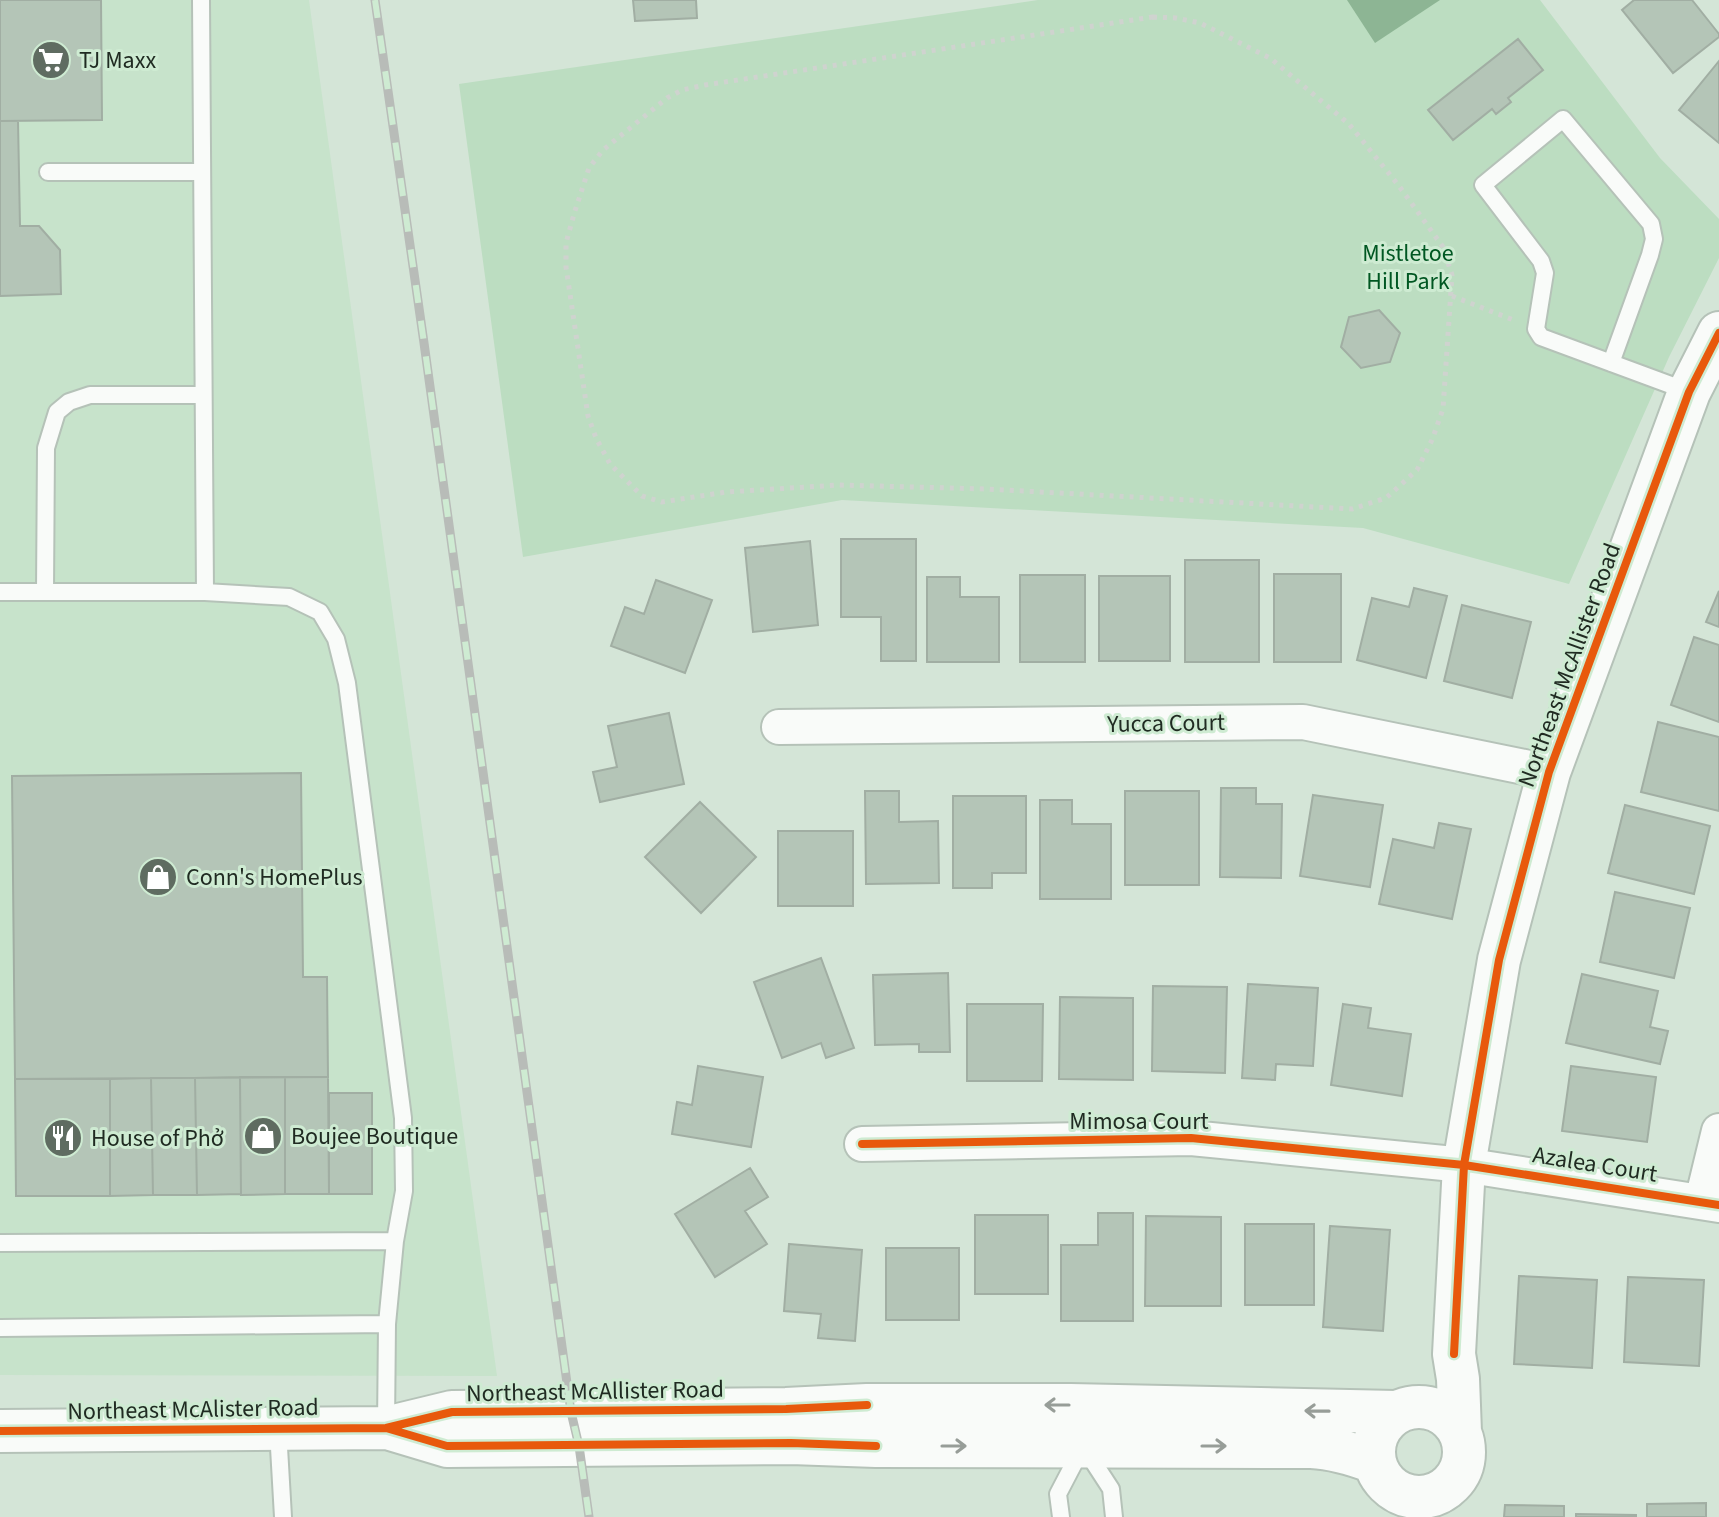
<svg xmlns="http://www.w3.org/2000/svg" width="1719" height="1517" font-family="'Source Sans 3',sans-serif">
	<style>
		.built { fill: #c7e3cb }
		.green { fill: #bcddc1 }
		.water { fill: #8db594 }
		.building { fill: #b4c5b7; stroke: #a1aea3; stroke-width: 2 }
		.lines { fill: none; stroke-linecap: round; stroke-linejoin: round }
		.service-casing { stroke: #b5c2b8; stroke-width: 20 }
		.minor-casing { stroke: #b5c2b8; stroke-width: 38 }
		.tertiary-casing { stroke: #b5c2b8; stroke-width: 46 }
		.path { stroke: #cfd3cf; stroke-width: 5; stroke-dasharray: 4 6; stroke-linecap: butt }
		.service { stroke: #f9fbf9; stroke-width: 16 }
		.minor { stroke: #f9fbf9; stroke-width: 34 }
		.tertiary { stroke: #f9fbf9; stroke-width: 42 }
		.rail-casing { stroke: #b8bcb8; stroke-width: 9 }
		.rail { stroke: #ceebd2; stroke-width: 6; stroke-dasharray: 18; stroke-linecap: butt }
		.cycleway-casing { stroke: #ceebd2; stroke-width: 13 }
		.cycleway { stroke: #e8590c; stroke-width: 8 }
		.oneway { stroke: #979d98 }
		.labels { text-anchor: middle; stroke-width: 6; stroke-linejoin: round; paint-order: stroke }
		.poi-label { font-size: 24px; fill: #202b22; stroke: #ceebd2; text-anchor: start }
		.park-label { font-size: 24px; fill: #005722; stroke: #ceebd2 }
		.street-label { font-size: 24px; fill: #202b22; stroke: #ceebd2 }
	</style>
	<rect width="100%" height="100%" fill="#d4e5d7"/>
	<!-- built -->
	<path class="built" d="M0,0H309L497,1376L0,1375Z"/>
	<!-- green -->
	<path class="green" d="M1038,0H1540L1660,158L1719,219V258L1669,357L1569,584L1363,528L842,500L523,557L459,84Z"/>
	<!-- water -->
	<path class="water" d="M1347,0H1440L1375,43Z"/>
	<!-- building -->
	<path class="building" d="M0,0H101L102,120L0,121Z
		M633,0H696L697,18L635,21Z
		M1634,0H1692L1719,34V37L1673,73L1622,10Z
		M1518,39L1543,70L1508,98L1511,102L1496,114L1492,109L1453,140L1428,110Z
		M1719,61V143L1679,110Z
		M0,121H18L20,226H39L60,250L61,294L0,296Z
		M1379,310L1400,333L1390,362L1361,368L1341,347L1349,317Z
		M841,539H916V661H881V617H841Z
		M810,541L818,625L753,632L745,548Z
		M1185,560H1259V662H1185Z
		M1274,574H1341V662H1274Z
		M1020,575H1085V662H1020Z
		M1099,576H1170V661H1099Z
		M927,577H960V597H999V662H927Z
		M656,580L712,600L685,673L611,646L625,607L644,614Z
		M1414,588L1447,596L1426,678L1357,660L1372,598L1409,607Z
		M1719,591V627L1706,622Z
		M1462,605L1531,622L1512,698L1444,681Z
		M1694,637L1719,645V722L1671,705Z
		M669,713L684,784L600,802L593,772L617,767L608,726Z
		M1658,722L1719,737V811L1641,792Z
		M301,773L303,977H327L328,1077L15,1079L12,776Z
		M1221,788H1256V804H1282L1281,878L1220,877Z
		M865,791H899V822L938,821L939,883L866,884Z
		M1125,791H1199V885H1125Z
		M1313,795L1383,805L1370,887L1300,876Z
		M953,796H1026V873H992V888H953Z
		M1040,800H1072V824H1111V899H1040Z
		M700,802L756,857L701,913L645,857Z
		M1625,805L1710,826L1694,894L1608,873Z
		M1439,823L1471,829L1452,919L1379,904L1393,839L1434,848Z
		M778,831H853V906H778Z
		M1615,892L1690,908L1674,978L1600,962Z
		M821,958L854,1048L826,1058L821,1043L782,1058L754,982Z
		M948,973L950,1052H919V1044L875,1045L873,975Z
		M1582,974L1658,991L1650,1027L1668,1031L1660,1064L1566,1043Z
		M1248,984L1318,988L1313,1066L1276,1064L1275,1080L1242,1078Z
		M1153,986L1227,987L1225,1073L1152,1071Z
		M1060,997L1133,998V1080L1059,1079Z
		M967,1004H1043L1042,1081H967Z
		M1343,1004L1371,1008L1368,1028L1411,1034L1402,1096L1331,1085Z
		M698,1066L763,1077L751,1147L672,1134L677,1102L692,1105Z
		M1571,1066L1656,1077L1647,1142L1562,1131Z
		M240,1077L241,1194L197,1195L195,1078Z
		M240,1077H285V1194L241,1195Z
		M285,1077H328L329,1194H285Z
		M151,1078L153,1195L110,1196V1079Z
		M151,1078H195L197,1195H153Z
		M15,1079H110V1196H16Z
		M329,1093H372V1194H329Z
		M750,1168L768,1197L745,1211L767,1244L715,1277L675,1214Z
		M1098,1213H1133V1321H1061V1245H1098Z
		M975,1215H1048V1294H975Z
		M1146,1216L1221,1217V1306H1145Z
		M1245,1224H1314V1305H1245Z
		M1330,1226L1390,1230L1383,1331L1323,1327Z
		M789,1244L862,1250L855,1341L818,1338L821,1314L784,1311Z
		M886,1248H959V1320H886Z
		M1519,1276L1597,1280L1592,1368L1514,1364Z
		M1628,1277L1704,1280L1699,1366L1624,1362Z
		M1706,1503V1517H1647V1504Z
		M1505,1505L1564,1506V1517H1504Z
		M1576,1514L1636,1515V1517H1576Z"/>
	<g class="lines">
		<!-- service casing -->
		<g class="service-casing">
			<path id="service" d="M201,0L205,592
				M48,172H202
				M1611,363L1650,255L1654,239L1651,224L1563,119L1483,185L1541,261L1545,273L1536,329L1541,337L1687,391
				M0,592H205L289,597L320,612L336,639L347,683L403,1118L404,1191L395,1241L387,1324L386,1426
				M45,592L46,448L57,412L69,402L90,395H203
				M0,1243L395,1241
				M0,1328L387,1324
				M278,1430L283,1517
				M1061,1517L1058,1494L1083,1446L1111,1489L1114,1517"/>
		</g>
		<!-- minor casing -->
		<g class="minor-casing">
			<path id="minor" d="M779,727L1303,722L1549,772
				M862,1144L1191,1138L1464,1165L1719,1205
				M1702,1201L1719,1131"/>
		</g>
		<!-- tertiary casing -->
		<g class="tertiary-casing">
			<path id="tertiary" d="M1374 1452a45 45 0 1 1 90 0a45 45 0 1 1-90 0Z
				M387,1428L447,1446L791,1443L876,1446L1311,1447C1334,1448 1353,1454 1374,1462
				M0,1431L386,1428L452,1412L786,1409L867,1405H1071L1395,1412
				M1460,1432L1458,1379L1454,1354L1464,1165L1499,960L1549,772L1689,392L1719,333"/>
		</g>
		<!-- path -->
		<path class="path" d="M1153,17L1176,18L1200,23L1270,58L1349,124L1399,186L1443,247L1452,275L1443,409L1432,440L1417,470L1386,498L1352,509L986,489L839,485L726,492L662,502L642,496L610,464L596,438L588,416L566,267V243L574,214L589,168L603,150L667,98L682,90L705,85Z
			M1452,296L1516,321"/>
		<!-- service -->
		<use href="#service" class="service"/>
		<!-- minor -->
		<use href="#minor" class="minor"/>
		<!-- tertiary -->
		<use href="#tertiary" class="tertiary"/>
		<!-- rail casing -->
		<g class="rail-casing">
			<path id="rail" d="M375,0L424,343L571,1412L579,1446L589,1517"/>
		</g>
		<!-- rail -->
		<use href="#rail" class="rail"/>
		<!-- cycleway casing -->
		<g class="cycleway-casing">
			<path id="cycleway" d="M862,1144L1191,1138L1464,1165L1719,1205
				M1454,1354L1464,1165L1499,960L1549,772L1689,392L1719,333
				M386,1428L447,1446L791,1443L876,1446
				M0,1431L386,1428L452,1412L786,1409L867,1405"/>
		</g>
		<!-- cycleway -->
		<use href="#cycleway" class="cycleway"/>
	</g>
	<!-- one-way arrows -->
	<defs><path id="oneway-shaft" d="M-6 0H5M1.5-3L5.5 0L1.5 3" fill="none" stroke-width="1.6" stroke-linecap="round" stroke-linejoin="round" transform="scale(2)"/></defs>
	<g class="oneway">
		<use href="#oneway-shaft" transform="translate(1057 1405) rotate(180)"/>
		<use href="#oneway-shaft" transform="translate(1317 1411) rotate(-179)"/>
		<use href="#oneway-shaft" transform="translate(954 1446)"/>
		<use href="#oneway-shaft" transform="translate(1214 1446)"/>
	</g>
	<!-- icons -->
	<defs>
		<g id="supermarket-disc" transform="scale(2)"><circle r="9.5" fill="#5f6c61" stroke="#ceebd2"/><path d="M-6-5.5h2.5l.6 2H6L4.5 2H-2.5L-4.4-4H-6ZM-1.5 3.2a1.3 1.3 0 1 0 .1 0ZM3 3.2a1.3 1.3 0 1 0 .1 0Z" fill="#fff"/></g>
		<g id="shop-disc" transform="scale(2)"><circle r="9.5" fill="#5f6c61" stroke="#ceebd2"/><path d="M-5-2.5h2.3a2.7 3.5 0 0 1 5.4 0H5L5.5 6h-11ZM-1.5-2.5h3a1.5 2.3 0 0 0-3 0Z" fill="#fff"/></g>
		<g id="restaurant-disc" transform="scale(2)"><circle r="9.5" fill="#5f6c61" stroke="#ceebd2"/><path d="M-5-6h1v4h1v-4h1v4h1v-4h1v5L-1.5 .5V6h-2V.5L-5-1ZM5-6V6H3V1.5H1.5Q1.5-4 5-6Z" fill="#fff"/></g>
	</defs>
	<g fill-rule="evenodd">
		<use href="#supermarket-disc" x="51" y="60"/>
		<use href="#shop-disc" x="158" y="877"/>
		<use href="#shop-disc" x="263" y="1136"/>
		<use href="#restaurant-disc" x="63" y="1138"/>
	</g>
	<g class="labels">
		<!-- poi labels -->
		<g class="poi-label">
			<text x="79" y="68">TJ Maxx</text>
			<text x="186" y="885">Conn's HomePlus</text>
			<text x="291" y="1144">Boujee Boutique</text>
			<text x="91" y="1146">House of Phở</text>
		</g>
		<!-- park labels -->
		<g class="park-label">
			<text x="1408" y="261">Mistletoe<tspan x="1408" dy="28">Hill Park</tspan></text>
		</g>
		<!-- street labels -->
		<g class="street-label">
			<text transform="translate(1569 665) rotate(-70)" y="8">Northeast McAllister Road</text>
			<text transform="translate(1166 723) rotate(-1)" y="8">Yucca Court</text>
			<text x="1139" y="1129">Mimosa Court</text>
			<text transform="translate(1595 1164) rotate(9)" y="8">Azalea Court</text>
			<text transform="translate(595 1391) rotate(-1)" y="8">Northeast McAllister Road</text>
			<text transform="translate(193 1409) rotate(-1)" y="8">Northeast McAlister Road</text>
		</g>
	</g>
</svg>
